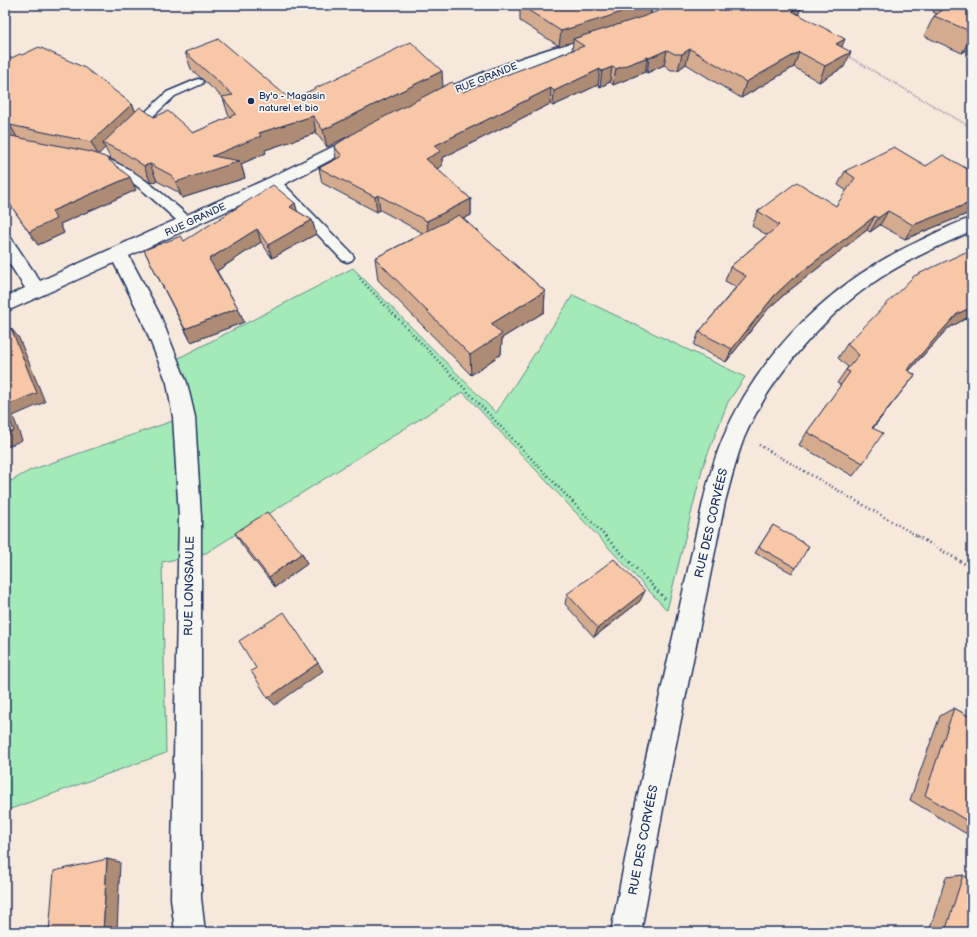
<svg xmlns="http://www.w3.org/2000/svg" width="977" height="937" font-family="'Balsamiq Sans',sans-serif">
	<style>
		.green { fill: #a3eab8; stroke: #5f8c8b }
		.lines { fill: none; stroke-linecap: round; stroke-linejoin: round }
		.lane-casing { stroke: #1b2f5e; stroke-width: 3 }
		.street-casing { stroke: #1b2f5e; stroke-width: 3 }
		.path-far2 { stroke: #1b2f5e; stroke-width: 2; stroke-dasharray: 0.5 2; stroke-linecap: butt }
		.path-far1 { stroke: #1b2f5e; stroke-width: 2.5; stroke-dasharray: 1 3; stroke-linecap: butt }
		.path { stroke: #1b2f5e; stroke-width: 3; stroke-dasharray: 1 3.5; stroke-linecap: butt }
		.lane { fill: #f6f6f2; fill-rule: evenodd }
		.street { fill: #f6f6f2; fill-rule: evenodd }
		.wall { fill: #d5ab90; stroke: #1b2f5e }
		.shaded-wall { fill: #ae8b75; stroke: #1b2f5e }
		.building { fill: #f8c7a7; stroke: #1b2f5e }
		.poi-dot { fill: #1b2f5e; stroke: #f6f6f2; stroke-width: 1.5 }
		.labels { text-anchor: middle; stroke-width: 3.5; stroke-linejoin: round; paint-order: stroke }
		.far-street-label { font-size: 10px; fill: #1b2f5e; stroke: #f6f6f2 }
		.far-poi-label { font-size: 10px; fill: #1b2f5e; stroke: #f6f6f2; text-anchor: start }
		.street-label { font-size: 12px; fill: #1b2f5e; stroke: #f6f6f2 }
	</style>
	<rect width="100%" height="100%" fill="#f7e8dc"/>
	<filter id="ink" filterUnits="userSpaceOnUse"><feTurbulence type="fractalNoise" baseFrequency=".025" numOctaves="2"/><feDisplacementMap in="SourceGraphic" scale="8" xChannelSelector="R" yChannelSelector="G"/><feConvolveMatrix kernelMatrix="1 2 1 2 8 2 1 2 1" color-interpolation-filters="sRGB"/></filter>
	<g filter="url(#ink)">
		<!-- green -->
		<path class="green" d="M353,268L496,413L573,295L745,377L728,402L703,466L667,610L463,392L206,553L162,562L166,753L5,811V484L31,470L184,417L169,363Z"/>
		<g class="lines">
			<!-- lane casing -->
			<g class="lane-casing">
				<path id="lane" d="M198,79L202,80L203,82L202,84L175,96L137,131H129L127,129L129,127L167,92Z
					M97,156C135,166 162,194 192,219L193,222L192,225L187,226L182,225C154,201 129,173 93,163L91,160L93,157Z
					M275,178L279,179L352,254L354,257L352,260L347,262L342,260L271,185L269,182L271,179Z"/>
			</g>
			<!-- street casing -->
			<g class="street-casing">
				<path id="street" d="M637,5C650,5 664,6 672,17L670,20C659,23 648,13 639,8Z
					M600,35L605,36L607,39L605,42L499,77L437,104L432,106L427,104L424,101C430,93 445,89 454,85C501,64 550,47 600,35Z
					M361,133L367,135L369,138L367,141L281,186L129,256L160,315L187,383L195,417L201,517V898L205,932H175L171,898L179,517L173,417L167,383L140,315L114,263L5,312V297L25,288L5,257V236L11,238L40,281L269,178Z
					M972,218V231C941,245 909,259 880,278C825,314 770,377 744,438C736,459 731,480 725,502L664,803L641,932H611L636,803L703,502C708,481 714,459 723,438C760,351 834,280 919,241C936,233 954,223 972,218Z"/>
			</g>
			<!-- path-far2 -->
			<path class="path-far2" d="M846,55L972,128"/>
			<!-- path-far1 -->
			<path class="path-far1" d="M358,275L362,281L606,537
				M759,445L919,537"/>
			<!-- path -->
			<path class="path" d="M605,536L665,599
				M917,536L972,568"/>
			<!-- lane -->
			<use href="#lane" class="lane"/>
			<!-- street -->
			<use href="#street" class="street"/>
		</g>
		<!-- wall -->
		<path class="wall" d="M520,5H652L651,14L664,9L657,5H807L800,10L798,14L842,47L844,67L819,82L794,67L741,98L686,64L678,70H671L664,65L647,73L645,72L613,85L610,82L600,87L598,85L553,106L550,104L442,158V166L437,169L471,199V215L463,219L545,291L544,312L502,338L501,354L471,375L378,280L375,258L423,233L380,210L377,212L322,183L319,168L336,159L334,146L354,133L327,147L316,133L265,150L266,153L241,164L245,178L182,198L178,192L157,181L151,183L130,169L111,159L105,148L98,155L136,190L60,224L64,233L38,245L5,197L6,196L5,195V61L132,104L136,112L154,117L193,133L230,117L228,114L223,98L191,69L185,52L291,100L443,87L463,92L572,50L573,42L559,46L520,21Z
			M928,5H972V47L962,53L924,36L934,16L937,14L933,12L935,8Z
			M926,166L969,170L972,168V212L905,239L880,225L870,232L867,230L786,293L768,309L726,362L694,345L699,332L736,287L725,281L730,267L767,235L752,226L758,211L836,206L847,191L838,185L845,171Z
			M295,203L297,211L312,220L316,234L272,258L261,242L217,271L238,308L244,322L191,342L144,250L184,241Z
			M972,249V315L947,329L909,371L915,375L873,428L863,463L853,476L799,445L807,432L841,385L837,383L848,367L838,358L847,344Z
			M773,525L796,568L792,573L755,553Z
			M235,533L302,553L307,564L275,587L242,545Z
			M567,594L640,601L594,637L565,604Z
			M954,708L972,718V832L965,833L910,800L940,716Z
			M963,875L972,932H929L946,877Z"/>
		<!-- shaded-wall -->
		<path class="shaded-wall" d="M641,5H652L650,16L573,39V42L559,46L561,31Z
			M666,5H675L665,9Z
			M791,5H807L800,10L796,22Z
			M972,35V47L962,53Z
			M845,39L839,54L836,44Z
			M690,49L686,64L678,70L682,54Z
			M667,50L664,65L647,73L649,58Z
			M799,52L794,67L741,98L746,82Z
			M851,52L844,67L819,82L825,66Z
			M648,57L645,72L613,85L616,69Z
			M612,67L610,82L600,87L602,71Z
			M600,69L598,85L553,106L554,91Z
			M442,71L443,88L327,147L323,130Z
			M551,88L550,104L442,158V166L427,174L426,159L434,146Z
			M132,104L138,117L103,143L105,148L98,155L91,142Z
			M313,116L316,133L265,150L266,153L241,164L245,178L182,198L176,182L212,156L259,133Z
			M10,125L18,139L5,144V127Z
			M150,164L157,181L151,183L144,166Z
			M130,177L136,190L60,224L64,233L38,245L29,232L52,211Z
			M378,195L380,210L377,212L375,197Z
			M471,199V215L428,236L427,221Z
			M972,202V212L905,239L913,225Z
			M295,203L299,217L290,207Z
			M888,211L880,225L870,232L878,218Z
			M875,216L867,230L786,293L768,309L726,362L732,349L774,296L792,279Z
			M312,220L316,234L272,258L268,245Z
			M257,229L261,242L215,272L209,259Z
			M545,291L544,312L502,338L501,354L471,375L470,355L491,324Z
			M972,307V315L947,329L897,384L907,370L957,314Z
			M238,308L244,322L191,342L185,329Z
			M11,328L19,338L45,402L13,416L22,440L5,448V406Z
			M915,375L904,388L863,441L872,428Z
			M302,553L307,564L275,587L269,577Z
			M645,591L640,601L594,637L598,628Z
			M318,663L323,671L275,705L268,698Z
			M107,859L120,862L117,932H103Z"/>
		<!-- building -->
		<path class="building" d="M520,5H641L607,17L561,31Z
			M674,5H798L801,6L792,11L845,39L836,44L851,52L825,66L799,52L746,82L690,49L682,54H675L667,50L649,58L648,57L616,69L612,67L602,71L600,69L554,91L551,88L434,146L441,151L426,159L471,199L427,221L378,195L375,197L319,168L342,156L334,146L357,131L452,82L463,92L479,85L584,46L573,39L642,17Z
			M950,5H972V32L934,16Z
			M219,39L291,100L411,42L442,71L323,130L313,116L259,133L261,136L212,156L240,161L176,182L171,175L150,164L144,166L123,152L103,143L140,107L154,117L168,111L193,133L236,114L222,97L233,95L185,52Z
			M39,47L85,68L132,104L91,142L10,125L5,127V61L20,54L22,55Z
			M11,136L91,152L105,157L130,177L52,211L56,219L29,232L5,197L7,196L5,193V138Z
			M894,147L926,166L943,155L969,170L972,168V202L913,225L888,211L878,218L875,216L792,279L774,296L732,349L699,332L746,276L730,267L779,225L758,211L797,182L836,206L855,178L845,171Z
			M273,185L295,203L290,207L312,220L268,245L257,229L209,259L238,308L185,329L144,250L181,236L184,241Z
			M459,215L545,291L491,324L502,334L470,355L375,258Z
			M972,249V307L957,314L907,370L915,375L872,428L883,433L863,463L807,432L850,372L846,370L859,355L847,344L914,276Z
			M11,328L37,393L5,406V330Z
			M5,408L14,431L5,434Z
			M267,512L302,553L269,577L235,533Z
			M773,525L809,546L796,568L759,547Z
			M614,559L645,591L598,628L567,594Z
			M284,612L318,663L268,698L251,671L256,668L239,641Z
			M954,708L972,718V824L925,795Z
			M107,859L103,932H49L54,871Z
			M963,875L972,881V932H945Z"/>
	</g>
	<!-- markers -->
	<circle class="poi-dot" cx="251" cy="101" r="4"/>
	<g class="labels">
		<!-- far-street labels -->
		<g class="far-street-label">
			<text transform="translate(486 77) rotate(-22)" y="4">RUE GRANDE</text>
			<text transform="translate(195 219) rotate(-25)" y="4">RUE GRANDE</text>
		</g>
		<!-- far-poi labels -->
		<g class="far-poi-label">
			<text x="259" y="99">By'o - Magasin<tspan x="259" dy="12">naturel et bio</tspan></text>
		</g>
		<!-- street labels -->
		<g class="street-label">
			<text transform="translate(711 523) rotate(-77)" y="4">RUE DES CORVÉES</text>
			<text transform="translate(189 586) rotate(-89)" y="4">RUE LONGSAULE</text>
			<text transform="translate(643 840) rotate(-79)" y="4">RUE DES CORVÉES</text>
		</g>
	</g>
	<!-- margin -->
	<rect width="977" height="937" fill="none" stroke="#f6f6f2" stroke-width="20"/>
	<rect x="10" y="10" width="957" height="917" fill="none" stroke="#1b2f5e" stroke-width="1.5" filter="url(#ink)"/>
</svg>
